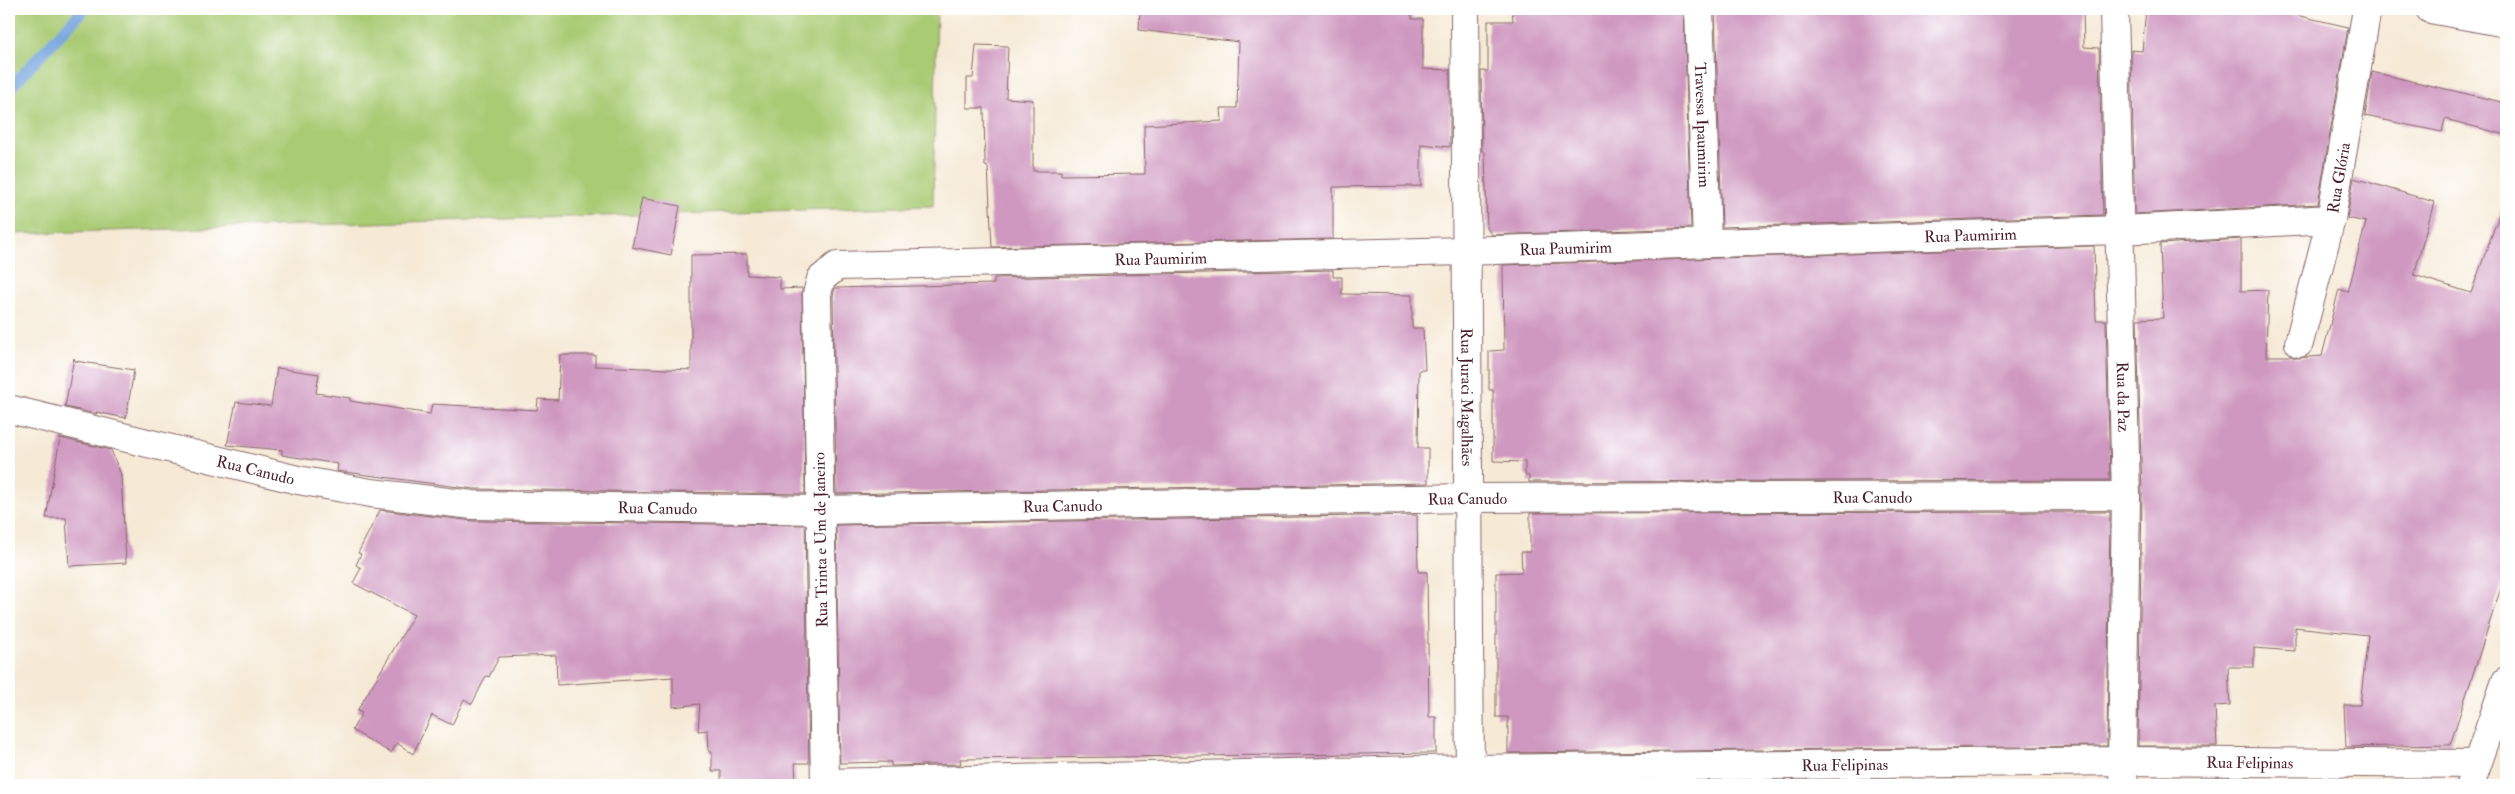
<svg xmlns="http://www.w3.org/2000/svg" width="2515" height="794" font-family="'IM FELL Double Pica',serif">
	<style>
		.green { fill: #a9cb73; stroke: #7a754f }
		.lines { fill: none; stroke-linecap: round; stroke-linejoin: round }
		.stream { stroke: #72a2dc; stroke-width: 12 }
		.building { fill: #cf98c0 }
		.minor-casing { stroke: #866667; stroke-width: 30 }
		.minor { stroke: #fff; stroke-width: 28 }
		.labels { text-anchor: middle; stroke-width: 5; stroke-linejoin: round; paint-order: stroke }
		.street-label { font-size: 16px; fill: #4a1f2b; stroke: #fff }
	</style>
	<rect width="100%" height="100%" fill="#fff"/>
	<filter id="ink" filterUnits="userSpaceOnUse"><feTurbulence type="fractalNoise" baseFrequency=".02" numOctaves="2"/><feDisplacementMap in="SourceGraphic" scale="10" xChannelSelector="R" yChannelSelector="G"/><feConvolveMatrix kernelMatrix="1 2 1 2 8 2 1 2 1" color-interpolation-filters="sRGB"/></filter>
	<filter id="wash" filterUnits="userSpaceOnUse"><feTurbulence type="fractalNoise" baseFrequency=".0096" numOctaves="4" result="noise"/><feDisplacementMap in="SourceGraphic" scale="20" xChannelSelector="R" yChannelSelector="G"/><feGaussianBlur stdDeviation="1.12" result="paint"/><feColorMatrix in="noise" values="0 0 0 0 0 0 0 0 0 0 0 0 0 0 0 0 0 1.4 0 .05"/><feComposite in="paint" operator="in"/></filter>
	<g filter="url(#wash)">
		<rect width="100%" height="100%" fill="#f6ead7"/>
		<!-- green -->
		<path class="green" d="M9,9H937L933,206L9,234Z"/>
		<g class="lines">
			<!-- stream -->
			<path class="stream" d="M9,89L84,9"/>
		</g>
		<g id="blocks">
			<!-- building -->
			<path class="building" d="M1140,9H1412V19H1423V69L1450,70V147L1421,144V186L1333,187V239L992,247L988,167L985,166L984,108H967V78H973L976,45L1008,46L1006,98L1033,100V171H1061V175L1145,174L1144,125L1222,121L1221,108H1237L1239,42L1139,30Z
				M1512,9H1684L1691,228L1492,235L1487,228L1485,152L1482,151L1481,71H1488V21H1513Z
				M1715,9H2083L2084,47L2099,48L2103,215L1722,227Z
				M2146,9H2270L2348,27L2318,204L2135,214L2131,50L2142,51Z
				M2372,72L2506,103V135L2445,119L2442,132L2365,116Z
				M2354,178L2434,202L2414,275L2471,293L2502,207H2506V572L2450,745L2346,747L2344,705H2360L2368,635L2295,627V651L2254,648V667H2228L2230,705L2215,706L2217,746H2138L2142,496L2137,319L2163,318L2160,244L2241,239V291L2268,290L2266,356H2291L2296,358L2322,356L2339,289L2348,292L2366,222L2347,218Z
				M642,198L680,206L671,255L632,247Z
				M2094,246L2096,320H2106L2110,480L1529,482V476L1525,475V462L1493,461V390H1489V351L1504,350L1503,265Z
				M747,254V275L780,277V289L802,288L805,494L474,489L337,471L338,464L282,455V450L227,445L236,402L271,406L277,368L319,374L316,393L350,398V401L430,414L432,404L537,410L538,399L558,400L560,355H595V366L691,370V255Z
				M1333,270V277H1342V294L1412,295V328H1423L1425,370H1419L1418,448H1428V483L836,494L833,296L835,288L994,284V278Z
				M74,358L75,361L134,370L126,418L96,412L97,414L65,407Z
				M60,438L111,450L121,475L126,563L69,566L66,518H46Z
				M380,510L473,521L805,525L809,763H795L796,784L721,785V771H712V752H709L708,730L698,731L700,704L673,707V677L557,685L556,655L499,657L489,677L486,676L472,704L464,699L452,725L432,715L413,754L397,743L391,753L352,730L362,713L357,711L414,615L353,583L361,568L356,565L361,554L358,553Z
				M2110,512L2107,746L1508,753V717H1496V573L1522,572L1521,552H1530V513Z
				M1417,515L1418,572H1427L1429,717H1436V753L960,759L961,764L891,766V762L840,763L836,525Z"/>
		</g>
	</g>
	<g filter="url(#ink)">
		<use href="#blocks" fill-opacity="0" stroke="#866667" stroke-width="1"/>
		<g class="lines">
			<!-- minor casing -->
			<g class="minor-casing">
				<g id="minor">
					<path id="s1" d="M1465,9L1470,785"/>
					<path id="s2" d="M1699,9L1707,242"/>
					<path id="s3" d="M2114,9L2126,496L2122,761L2124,785"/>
					<path d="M2430,9L2506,23"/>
					<path id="s4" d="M2299,343L2331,219L2367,9"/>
					<path id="s5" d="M9,409L298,480L371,493L473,505L819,510L1469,498L2126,496"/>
					<path id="s6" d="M825,783L1470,769L2122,761L2476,764"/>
					<path id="s7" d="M825,785L817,294L821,279L837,266L1465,251L2121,230L2331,219"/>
					<path d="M2470,785L2506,681"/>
				</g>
			</g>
			<!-- minor -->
			<use href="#minor" class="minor"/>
		</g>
	</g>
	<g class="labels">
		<!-- street labels -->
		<g class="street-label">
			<text dy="6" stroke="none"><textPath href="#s2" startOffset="116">Travessa Ipaumirim</textPath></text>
			<text dy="6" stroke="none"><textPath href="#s4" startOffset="170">Rua Glória</textPath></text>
			<text dy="6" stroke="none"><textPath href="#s7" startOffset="1661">Rua Paumirim</textPath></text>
			<text dy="6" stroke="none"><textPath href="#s7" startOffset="1256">Rua Paumirim</textPath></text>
			<text dy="6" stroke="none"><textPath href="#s7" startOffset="851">Rua Paumirim</textPath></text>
			<text dy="6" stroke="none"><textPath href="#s1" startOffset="388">Rua Juraci Magalhães</textPath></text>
			<text dy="6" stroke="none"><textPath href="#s3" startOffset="388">Rua da Paz</textPath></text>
			<text dy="6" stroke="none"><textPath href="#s5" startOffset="254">Rua Canudo</textPath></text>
			<text dy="6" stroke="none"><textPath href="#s5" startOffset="1874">Rua Canudo</textPath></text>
			<text dy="6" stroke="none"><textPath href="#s5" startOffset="1469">Rua Canudo</textPath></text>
			<text dy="6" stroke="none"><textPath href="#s5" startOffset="1064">Rua Canudo</textPath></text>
			<text dy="6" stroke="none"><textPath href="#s5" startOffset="659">Rua Canudo</textPath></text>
			<text transform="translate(820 540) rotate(-91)" y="6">Rua Trinta e Um de Janeiro</text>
			<text dy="6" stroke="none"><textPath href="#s6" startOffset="1425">Rua Felipinas</textPath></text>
			<text dy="6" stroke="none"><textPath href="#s6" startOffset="1020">Rua Felipinas</textPath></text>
		</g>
	</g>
	<!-- margin -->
	<rect width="2515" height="794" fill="none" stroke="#fff" stroke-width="30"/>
</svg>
